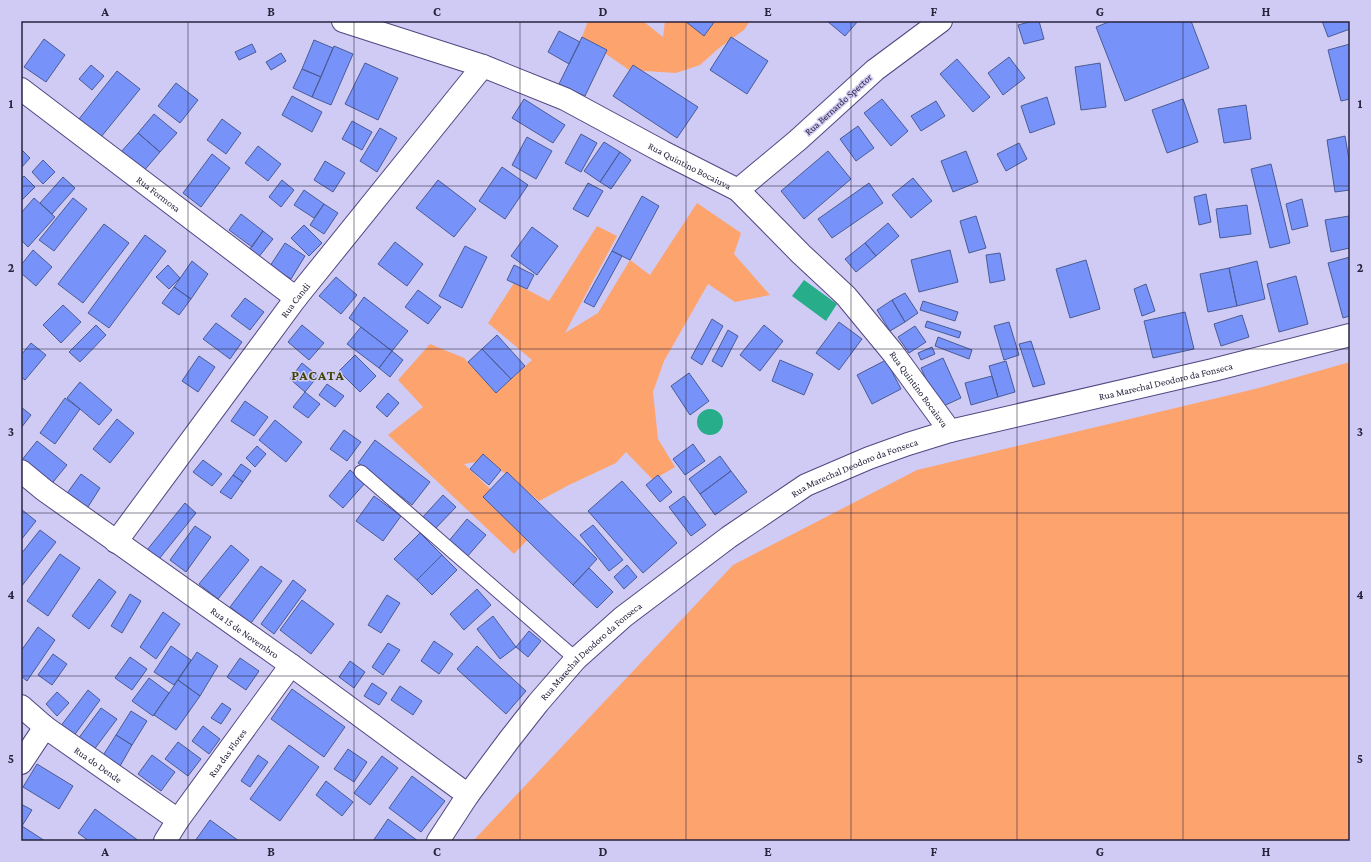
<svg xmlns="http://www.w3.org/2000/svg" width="1371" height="862" font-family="'Crimson Pro',serif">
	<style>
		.green { fill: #fda36e }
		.water { fill: #28ad8a }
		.building { fill: #7793f9; stroke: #4b5b94 }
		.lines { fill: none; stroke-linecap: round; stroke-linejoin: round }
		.lane-casing { stroke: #524782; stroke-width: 15 }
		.street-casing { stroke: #524782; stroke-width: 24 }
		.secondary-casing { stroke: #524782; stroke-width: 24 }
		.lane { stroke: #fff; stroke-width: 13 }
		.street { stroke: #fff; stroke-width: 22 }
		.secondary { stroke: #fff; stroke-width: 22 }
		.grid { fill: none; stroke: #27233c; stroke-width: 1; stroke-opacity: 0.55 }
		.labels { text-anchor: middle; stroke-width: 3; stroke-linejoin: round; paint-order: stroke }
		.street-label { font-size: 10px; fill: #27233c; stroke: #d0cbf4 }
		.district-label { font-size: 14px; font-weight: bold; letter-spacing: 1px; fill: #414200; stroke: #d0cbf4 }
		.neatline { fill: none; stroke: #27233c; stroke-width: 1.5 }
		.grid-label { font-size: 13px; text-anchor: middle; font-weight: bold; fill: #27233c }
	</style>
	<rect width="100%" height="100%" fill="#d0cbf4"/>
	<!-- green -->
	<path class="green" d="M588,21H643L663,37L665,21H750L744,30L719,48L700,65L676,73L629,70L582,37Z
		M697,203L741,233L734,254L770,295L735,302L708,284L664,361L653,392L658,439L675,467L653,480L626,452L616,463L569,485L539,501L488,460L464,464L535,532L514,554L388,435L423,407L398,380L430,344L464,358L496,393L532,360L488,323L514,283L549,301L597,226L617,236L565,333L598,313L630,260L650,275Z
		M1350,362V841H473L733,565L917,470L1259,388Z"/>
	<!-- water -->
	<path class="water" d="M804,280L837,304L826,321L792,296Z
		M697 422a13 13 0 1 1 26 0a13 13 0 1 1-26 0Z"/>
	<!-- building -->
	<path class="building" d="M685,21H715L704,36Z
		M827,21H858L845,36Z
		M1033,21H1039L1044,39L1024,44L1018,25Z
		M1111,21H1191L1209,68L1125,101L1096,27Z
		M1322,21H1350V29L1328,37Z
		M559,31L580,42L569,64L548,52Z
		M582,37L607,50L585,96L559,84Z
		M731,37L768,61L747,94L710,70Z
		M44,39L65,55L46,82L24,67Z
		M314,40L333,48L321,77L302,69Z
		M252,44L256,52L239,60L235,52Z
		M1350,44V99L1341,101L1328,50Z
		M334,46L353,54L331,105L312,97Z
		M281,53L286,61L271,70L266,62Z
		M1009,57L1025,78L1003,95L988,73Z
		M957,59L990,97L973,112L940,74Z
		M365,63L398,78L378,120L345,104Z
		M1100,63L1106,107L1081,110L1075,67Z
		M91,65L104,76L92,90L79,79Z
		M633,65L698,107L677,138L613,96Z
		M302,69L321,77L312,97L293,88Z
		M117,71L140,89L101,137L79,119Z
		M176,83L198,100L180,123L158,106Z
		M292,96L322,112L312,132L282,115Z
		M1047,97L1055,124L1030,133L1021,106Z
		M524,99L565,125L553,143L512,118Z
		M882,99L908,131L891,146L864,113Z
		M1183,99L1198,142L1167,153L1152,110Z
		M936,101L945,116L921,131L911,116Z
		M1246,105L1251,139L1224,143L1218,109Z
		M154,114L177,133L160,152L138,133Z
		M222,119L241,133L226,154L207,140Z
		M352,121L372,132L362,150L342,139Z
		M858,126L874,148L856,161L840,139Z
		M380,128L397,138L377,172L360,161Z
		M138,133L160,152L142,173L120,153Z
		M581,134L597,143L581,172L565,163Z
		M1345,136L1350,165V190L1335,192L1327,140Z
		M527,137L552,151L536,179L512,165Z
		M604,142L620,152L600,182L584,171Z
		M1019,143L1027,159L1006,171L997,154Z
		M258,146L281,164L268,181L245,163Z
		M21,149L30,158L21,168Z
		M828,151L851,179L804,219L781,191Z
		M966,151L978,182L953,192L941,161Z
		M620,152L631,160L611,189L600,182Z
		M212,154L230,168L201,207L183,193Z
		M43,160L55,172L43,184L32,172Z
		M325,161L345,173L333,192L314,180Z
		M1271,164L1290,243L1270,248L1251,169Z
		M502,167L528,185L505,219L479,201Z
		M24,176L35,187L21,201V179Z
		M63,177L75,188L52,214L40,203Z
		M913,178L932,201L911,218L892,195Z
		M282,180L294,190L281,207L269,197Z
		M438,180L476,209L454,237L416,208Z
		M588,183L603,191L588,217L573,209Z
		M869,183L883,203L832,238L818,219Z
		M304,190L324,204L314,218L294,205Z
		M1206,194L1211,222L1199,225L1194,197Z
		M642,196L659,206L630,260L612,251Z
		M34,198L55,217L28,247L21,240V213Z
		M73,198L87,209L54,251L39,240Z
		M1302,199L1308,226L1292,230L1286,204Z
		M324,204L338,213L324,234L310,225Z
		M1247,205L1251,234L1220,238L1216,209Z
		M241,214L263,231L252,247L229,230Z
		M976,216L986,248L969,253L960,221Z
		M1349,216L1350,248L1331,252L1325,220Z
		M888,223L899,236L876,256L865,243Z
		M104,224L129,243L83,303L58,284Z
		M304,225L322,243L309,256L291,238Z
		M532,227L558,246L537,275L511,256Z
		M263,231L273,239L258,258L249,250Z
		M145,235L166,251L109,328L88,313Z
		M395,242L423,264L407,286L378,264Z
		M285,243L305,256L291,279L270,266Z
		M865,243L876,256L856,272L845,259Z
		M465,246L487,257L462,308L439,296Z
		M33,250L52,267L36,286L21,273V265Z
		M950,250L958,282L919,292L911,260Z
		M612,251L622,256L594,307L584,302Z
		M1000,253L1005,280L990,283L986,255Z
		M1350,257V316L1343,318L1328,263Z
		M1086,260L1100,309L1070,318L1056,269Z
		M192,261L208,274L191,299L174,287Z
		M1257,261L1265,299L1237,306L1229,268Z
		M168,265L180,278L169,289L156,277Z
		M514,265L534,275L527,289L507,280Z
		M1229,268L1237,306L1208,312L1200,274Z
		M1296,276L1308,324L1279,332L1267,284Z
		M336,277L357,295L341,314L319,296Z
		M1146,284L1155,311L1142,316L1134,289Z
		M174,287L191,299L179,315L162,303Z
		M418,290L441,307L428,324L405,307Z
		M905,293L918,313L905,322L892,300Z
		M364,297L408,331L392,351L349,318Z
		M245,298L264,312L250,330L231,316Z
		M892,300L905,322L890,331L877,310Z
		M923,301L958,312L955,321L920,310Z
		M63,305L81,322L61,343L43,325Z
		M1185,312L1194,349L1153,358L1144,321Z
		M1242,315L1249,337L1221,346L1214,324Z
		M712,319L723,326L702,365L691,358Z
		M927,321L961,332L959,338L925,327Z
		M839,322L862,339L839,370L816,353Z
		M1009,322L1019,355L1004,360L994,326Z
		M216,323L242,342L230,359L203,339Z
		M96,325L106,335L80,362L69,352Z
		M302,325L324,343L309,360L288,342Z
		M764,325L783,341L760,371L740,355Z
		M915,326L926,342L909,353L898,337Z
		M361,327L392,351L379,368L347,344Z
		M728,330L738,336L722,367L712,361Z
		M497,335L525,366L511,379L482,349Z
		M938,337L972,350L969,359L935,346Z
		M1031,341L1045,384L1033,387L1019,344Z
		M31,343L46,355L25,380L21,377V355Z
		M932,347L935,354L921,360L918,353Z
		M482,349L511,379L496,393L468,362Z
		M392,351L403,360L390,377L379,368Z
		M355,355L376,376L360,392L339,371Z
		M199,356L215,367L198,392L182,381Z
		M943,358L961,398L939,408L921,368Z
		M780,360L813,374L804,395L772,381Z
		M886,360L901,389L872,404L857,375Z
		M1006,361L1015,392L998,397L989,366Z
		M302,363L318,376L305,392L290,379Z
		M689,373L709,401L690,415L671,386Z
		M992,376L998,397L971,405L965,383Z
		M80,382L112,410L99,425L67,398Z
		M327,384L344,396L335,407L319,395Z
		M305,392L320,404L308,418L293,407Z
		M388,393L399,403L387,417L376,407Z
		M65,398L80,409L55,444L40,433Z
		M245,401L268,417L254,436L231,421Z
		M21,407L31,415L21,428Z
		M117,419L134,433L110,463L93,449Z
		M275,420L302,442L286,462L259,440Z
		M344,430L361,442L347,461L330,449Z
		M375,440L430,482L412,505L358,463Z
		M37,441L67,465L49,487L21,461Z
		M693,444L705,461L685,475L673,459Z
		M257,446L266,454L255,467L246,458Z
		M483,454L501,470L489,485L470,469Z
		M720,456L731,471L700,494L689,479Z
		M203,460L222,474L212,486L193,472Z
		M241,464L251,471L243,482L233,475Z
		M350,470L365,483L343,508L329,496Z
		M731,471L747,492L715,515L700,494Z
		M507,472L597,559L573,585L483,497Z
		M81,474L100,488L86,510L65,496Z
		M233,475L243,482L231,499L220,492Z
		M658,475L672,492L660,502L646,485Z
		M622,481L677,543L643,573L588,511Z
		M443,495L456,507L434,530L422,518Z
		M374,496L401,516L383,541L356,521Z
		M684,496L706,525L691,536L669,507Z
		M185,503L196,513L159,559L147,550Z
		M21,509L36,521L21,540Z
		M467,519L486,535L466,558L448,542Z
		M593,525L623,560L609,571L580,535Z
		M195,526L211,537L186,572L170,560Z
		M40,530L56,542L21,587V554Z
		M420,533L442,555L417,580L394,559Z
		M231,545L249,560L218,599L199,584Z
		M60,554L80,568L48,616L27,601Z
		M442,555L457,570L432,595L417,580Z
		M627,565L637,577L624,589L614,577Z
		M261,566L282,581L251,623L230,607Z
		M589,568L613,592L597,608L573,585Z
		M99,579L116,592L89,629L72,616Z
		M293,580L306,590L274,634L261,624Z
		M477,589L491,605L464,630L450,614Z
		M130,594L141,601L122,633L111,626Z
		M387,595L400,603L381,633L368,625Z
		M302,600L334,624L311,654L280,630Z
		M163,612L180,624L156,659L140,647Z
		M493,616L516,647L500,659L477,629Z
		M38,627L55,640L27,681L21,676V651Z
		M529,631L541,641L528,657L516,647Z
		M434,641L453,654L439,674L421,661Z
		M388,643L400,650L383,675L372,667Z
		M171,646L191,660L174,685L154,672Z
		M477,646L526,691L506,714L457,669Z
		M197,652L218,666L200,696L178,680Z
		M53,654L67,664L52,685L38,675Z
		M130,657L147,669L132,690L115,678Z
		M240,658L259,671L246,690L227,677Z
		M350,661L365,672L354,688L339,677Z
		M149,678L169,693L153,716L132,701Z
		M178,680L200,696L176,730L154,715Z
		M372,683L387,693L379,705L364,696Z
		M400,686L422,701L413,715L391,700Z
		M292,689L345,727L324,757L271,719Z
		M88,690L100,700L73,737L60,727Z
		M57,692L69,703L57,716L46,704Z
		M222,703L231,709L221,724L211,718Z
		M101,708L117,719L93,751L78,739Z
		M131,711L147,721L132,745L116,735Z
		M203,726L220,739L209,754L192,741Z
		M116,735L132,745L119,768L102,757Z
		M178,742L201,759L188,776L165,759Z
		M289,745L319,767L280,821L250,799Z
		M348,749L367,762L354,782L334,769Z
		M152,755L175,772L161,791L138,774Z
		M258,755L268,762L250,787L241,781Z
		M382,756L398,768L370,805L354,793Z
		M37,764L73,786L59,809L23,787Z
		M412,776L445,801L421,832L389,808Z
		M326,781L353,802L342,816L316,795Z
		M21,804L32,810L22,826H21Z
		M95,809L139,841H89L78,833Z
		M388,819L418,841H373Z
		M210,820L239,841H195Z
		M21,826H22L45,841H21Z"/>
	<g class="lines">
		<!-- lane casing -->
		<g class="lane-casing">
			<path id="lane" d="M361,472L576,659"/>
		</g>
		<!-- street casing -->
		<g class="street-casing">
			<g id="street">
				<path id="s1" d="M343,21L483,66L565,99L663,152L738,190"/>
				<path id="s2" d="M21,89L296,298"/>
				<path id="s3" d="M116,542L296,298L483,66"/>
				<path id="s4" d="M21,706L45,727L178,820"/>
				<path d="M21,763L45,727"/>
				<path id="s5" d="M165,841L178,820L291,665"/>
				<path d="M438,841L468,795"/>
			</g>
		</g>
		<!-- secondary casing -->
		<g class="secondary-casing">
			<g id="secondary">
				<path id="s6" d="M941,21L875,70L798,140L738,190L801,254L846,296L893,353L950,431"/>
				<path id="s7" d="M21,471L44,490L291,665L468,795L509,740L538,703L576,659L623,617L729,537L806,485L869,458L908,444L950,431L1213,370L1350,335"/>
			</g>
		</g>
		<!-- lane -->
		<use href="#lane" class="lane"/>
		<!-- street -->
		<use href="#street" class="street"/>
		<!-- secondary -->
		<use href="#secondary" class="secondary"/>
	</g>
	<!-- grid -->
	<path class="grid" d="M188,21V841M354,21V841M520,21V841M686,21V841M851,21V841M1017,21V841M1183,21V841M21,186H1350M21,349H1350M21,513H1350M21,676H1350"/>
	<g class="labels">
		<!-- street labels -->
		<g class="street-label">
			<text transform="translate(838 104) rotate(-42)" y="4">Rua Bernardo Spector</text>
			<text dy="4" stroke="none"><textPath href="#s1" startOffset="377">Rua Quintino Bocaiuva</textPath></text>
			<text dy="4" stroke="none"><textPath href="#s2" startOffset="173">Rua Formosa</textPath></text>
			<text dy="4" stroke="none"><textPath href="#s3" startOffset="301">Rua Candi</textPath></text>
			<text dy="4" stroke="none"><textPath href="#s7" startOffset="1390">Rua Marechal Deodoro da Fonseca</textPath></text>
			<text dy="4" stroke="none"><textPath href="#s6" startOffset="534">Rua Quintino Bocaiuva</textPath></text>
			<text dy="4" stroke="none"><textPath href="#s7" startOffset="1066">Rua Marechal Deodoro da Fonseca</textPath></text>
			<text dy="4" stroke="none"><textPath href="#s7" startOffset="276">Rua 15 de Novembro</textPath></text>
			<text dy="4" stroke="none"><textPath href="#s7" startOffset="742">Rua Marechal Deodoro da Fonseca</textPath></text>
			<text dy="4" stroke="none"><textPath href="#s5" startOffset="108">Rua das Flores</textPath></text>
			<text dy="4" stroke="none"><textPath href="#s4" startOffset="97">Rua do Dende</textPath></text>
		</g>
		<!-- district labels -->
		<g class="district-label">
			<text x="318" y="380">PACATA</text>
		</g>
	</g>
	<!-- border -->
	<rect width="1371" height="862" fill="none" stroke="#d0cbf4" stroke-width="44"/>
	<rect x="22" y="22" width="1327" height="818" class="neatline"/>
	<g class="grid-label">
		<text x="105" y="16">A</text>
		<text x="271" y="16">B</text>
		<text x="437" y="16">C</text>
		<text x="603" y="16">D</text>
		<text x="768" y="16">E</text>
		<text x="934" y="16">F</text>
		<text x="1100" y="16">G</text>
		<text x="1266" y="16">H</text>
		<text x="11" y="108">1</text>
		<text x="1360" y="108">1</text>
		<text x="11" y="272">2</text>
		<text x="1360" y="272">2</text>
		<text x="11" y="436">3</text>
		<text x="1360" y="436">3</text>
		<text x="11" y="599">4</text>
		<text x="1360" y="599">4</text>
		<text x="11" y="763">5</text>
		<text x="1360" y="763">5</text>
		<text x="105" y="856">A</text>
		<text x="271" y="856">B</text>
		<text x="437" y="856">C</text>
		<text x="603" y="856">D</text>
		<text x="768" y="856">E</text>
		<text x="934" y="856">F</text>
		<text x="1100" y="856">G</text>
		<text x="1266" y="856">H</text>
	</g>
</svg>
